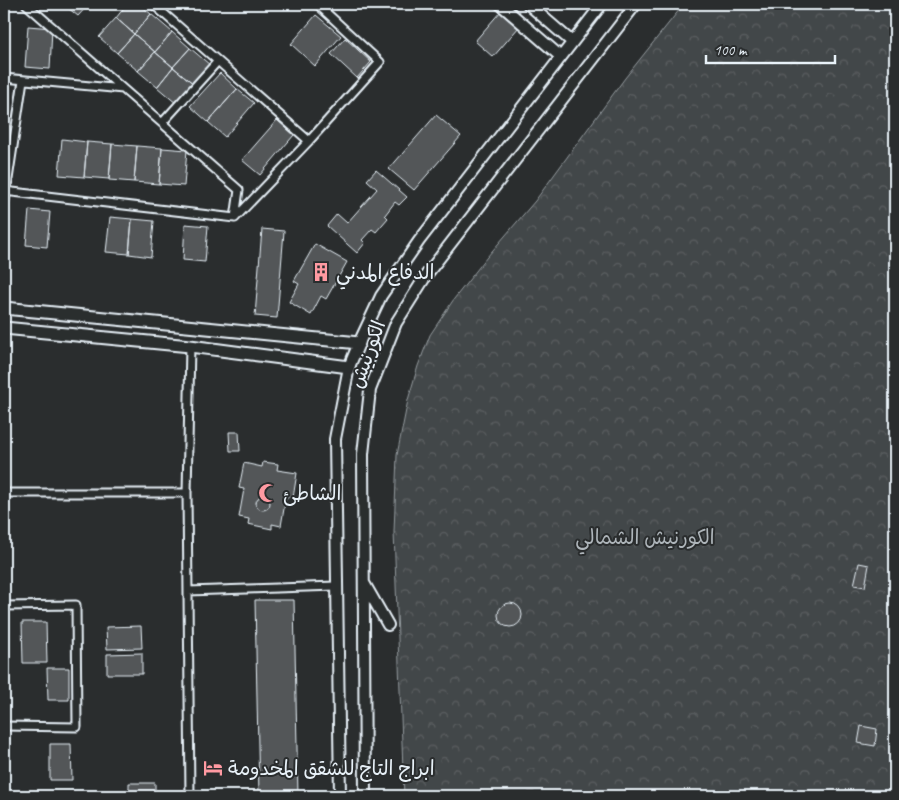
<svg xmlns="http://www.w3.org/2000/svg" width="899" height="800" font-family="Caveat,'Playpen Sans Arabic',sans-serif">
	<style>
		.forest { fill: url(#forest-crowns); stroke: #959ca0 }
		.building { fill: #535759; stroke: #e8f1f8 }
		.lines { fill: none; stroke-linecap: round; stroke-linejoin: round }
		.street-casing { stroke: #e8f1f8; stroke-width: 11 }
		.secondary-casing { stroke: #e8f1f8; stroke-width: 14 }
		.primary-casing { stroke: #e8f1f8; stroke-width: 15 }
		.street { stroke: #2a2d2e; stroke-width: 7 }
		.secondary { stroke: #2a2d2e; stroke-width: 10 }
		.primary { stroke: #2a2d2e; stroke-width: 11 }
		.labels { text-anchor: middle; stroke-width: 4; stroke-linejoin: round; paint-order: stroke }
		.poi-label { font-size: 20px; fill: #e8f1f8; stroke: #2a2d2e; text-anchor: start }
		.street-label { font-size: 20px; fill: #e8f1f8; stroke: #2a2d2e }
		.park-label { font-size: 20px; fill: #aeb5ba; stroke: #2a2d2e }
	</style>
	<defs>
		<pattern id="forest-crowns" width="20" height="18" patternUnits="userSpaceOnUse" patternTransform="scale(1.25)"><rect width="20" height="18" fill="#424648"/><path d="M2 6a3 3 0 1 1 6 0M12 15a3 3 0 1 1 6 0" fill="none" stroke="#5d6163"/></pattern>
	</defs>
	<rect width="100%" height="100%" fill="#2a2d2e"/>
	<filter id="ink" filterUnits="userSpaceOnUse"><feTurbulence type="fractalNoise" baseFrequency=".02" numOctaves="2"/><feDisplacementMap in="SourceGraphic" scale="10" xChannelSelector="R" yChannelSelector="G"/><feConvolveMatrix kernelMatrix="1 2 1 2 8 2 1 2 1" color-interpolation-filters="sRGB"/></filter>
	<g filter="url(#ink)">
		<!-- forest -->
		<path class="forest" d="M684,4H895V796H404L394,532L397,455L408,400L418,366L430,335L454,299L487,257L535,201L625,78Z"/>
		<!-- building -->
		<path class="building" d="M63,4H89L78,16Z
			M127,4H139L151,14L134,34L116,18Z
			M501,11L519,27L493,57L475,41Z
			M151,14L172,32L155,52L134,34Z
			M316,15L341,36L315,66L291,44Z
			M116,18L134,34L117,53L99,37Z
			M28,26L52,28L50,69L25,67Z
			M172,32L190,48L173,67L155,52Z
			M134,34L155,52L138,71L117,53Z
			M345,38L371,62L357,78L331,54Z
			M190,48L210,65L194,84L173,67Z
			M155,52L173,67L157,87L138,71Z
			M173,67L194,84L177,104L157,87Z
			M220,73L237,89L208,122L190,106Z
			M237,89L254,103L225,137L208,122Z
			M436,115L461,136L414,190L389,169Z
			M277,120L294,135L260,175L242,160Z
			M62,139L87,142L84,177L59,175Z
			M87,142L112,144L109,179L84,177Z
			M112,144L137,146L134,182L109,180Z
			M137,146L162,148L159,184L134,182Z
			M162,148L187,150L184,186L159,184Z
			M376,170L407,197L399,205L395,202L385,215L388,218L376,232L372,229L362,240L365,243L357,253L327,226L337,214L347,223L377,189L367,180Z
			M29,210L50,212L47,247L26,245Z
			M110,217L132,219L129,254L106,252Z
			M132,219L154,221L151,257L129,254Z
			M185,224L208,226L205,262L183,260Z
			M262,229L284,231L277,318L255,316Z
			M315,244L347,262L326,299L321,296L311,315L289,302L299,284L294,281Z
			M229,432H239L240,451H230Z
			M263,462L278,464L277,470L297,473L293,498L286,497L281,526L272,524V529L248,524L249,519L239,517L244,489L239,488L244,463L262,467Z
			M256 503a7 7 0 1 1 14 0a7 7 0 1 1-14 0Z
			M859,563L869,565L865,587L854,585Z
			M255,600H294L298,796H259Z
			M498 615a12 12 0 1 1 24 0a12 12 0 1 1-24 0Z
			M22,622H46L47,663H23Z
			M141,626L142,648L107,649L106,627Z
			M142,653V674H107V654Z
			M47,668H69V700H48Z
			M861,726L877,729L875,746L858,743Z
			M50,744H71L72,780H50Z
			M129,783H155V796H129Z
			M424,792H480V796H425Z"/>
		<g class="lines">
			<!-- street casing -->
			<g class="street-casing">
				<path id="street" d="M26,4L123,89
					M153,4L309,141L380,62L317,4
					M4,78L123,89L239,190L235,218L4,191
					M162,123L218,61
					M4,206L23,80
					M235,218L309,141
					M4,493H187L190,346
					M187,493L190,796
					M188,591L336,586
					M4,606L76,605L77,727L4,726"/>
			</g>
			<!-- secondary casing -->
			<g class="secondary-casing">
				<path id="secondary" d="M500,4L561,57
					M528,4L572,42
					M364,583L388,625
					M340,796L335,439L349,367L359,343L381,296L419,241L602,4
					M365,796L363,454L370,390L396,323L427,274L636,4"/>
			</g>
			<!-- primary casing -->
			<g class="primary-casing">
				<path id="primary" d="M4,308L359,343
					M4,328L190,346L349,367"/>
			</g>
			<!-- street -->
			<use href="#street" class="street"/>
			<!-- secondary -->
			<use href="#secondary" class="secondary"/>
			<!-- primary -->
			<use href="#primary" class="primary"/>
		</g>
	</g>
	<!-- icons -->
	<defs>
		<g id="building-bare" transform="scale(1.5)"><path d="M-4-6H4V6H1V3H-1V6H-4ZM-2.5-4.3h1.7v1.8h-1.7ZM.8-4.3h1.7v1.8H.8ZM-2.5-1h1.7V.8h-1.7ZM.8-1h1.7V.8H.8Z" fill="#ff9aa2" stroke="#2a2d2e" stroke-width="2.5" paint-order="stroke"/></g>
		<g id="mosque-bare" transform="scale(1.5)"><path d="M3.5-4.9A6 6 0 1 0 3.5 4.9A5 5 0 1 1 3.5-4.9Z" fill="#ff9aa2" stroke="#2a2d2e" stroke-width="2.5" paint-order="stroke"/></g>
		<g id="hotel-bare" transform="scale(1.5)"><path d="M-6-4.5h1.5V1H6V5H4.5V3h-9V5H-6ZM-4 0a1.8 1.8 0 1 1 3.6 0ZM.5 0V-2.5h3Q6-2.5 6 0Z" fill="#ff9aa2" stroke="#2a2d2e" stroke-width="2.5" paint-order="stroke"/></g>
	</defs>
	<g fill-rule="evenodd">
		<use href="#building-bare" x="321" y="272"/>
		<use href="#mosque-bare" x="268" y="493"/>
		<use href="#hotel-bare" x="213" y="768"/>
	</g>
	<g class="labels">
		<!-- poi labels -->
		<g class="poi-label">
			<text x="336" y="279">الدفاع المدني</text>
			<text x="283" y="500">الشاطئ</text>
			<text x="228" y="775">ابراج التاج للشقق المخدومة</text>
		</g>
		<!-- street labels -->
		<g class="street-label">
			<text transform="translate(367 354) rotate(-70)" y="7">الكورنيش</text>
		</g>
		<!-- park labels -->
		<g class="park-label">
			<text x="645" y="544">الكورنيش الشمالي</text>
		</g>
	</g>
	<!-- margin -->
	<rect width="899" height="800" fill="none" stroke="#2a2d2e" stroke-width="20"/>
	<rect x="10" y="10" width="879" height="780" fill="none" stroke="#e8f1f8" stroke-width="2" filter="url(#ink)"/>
	<!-- scale -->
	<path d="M706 55v8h129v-8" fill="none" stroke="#e8f1f8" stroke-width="2.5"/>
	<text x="714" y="55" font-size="15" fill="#e8f1f8" stroke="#2a2d2e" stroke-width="4" paint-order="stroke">100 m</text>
</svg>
